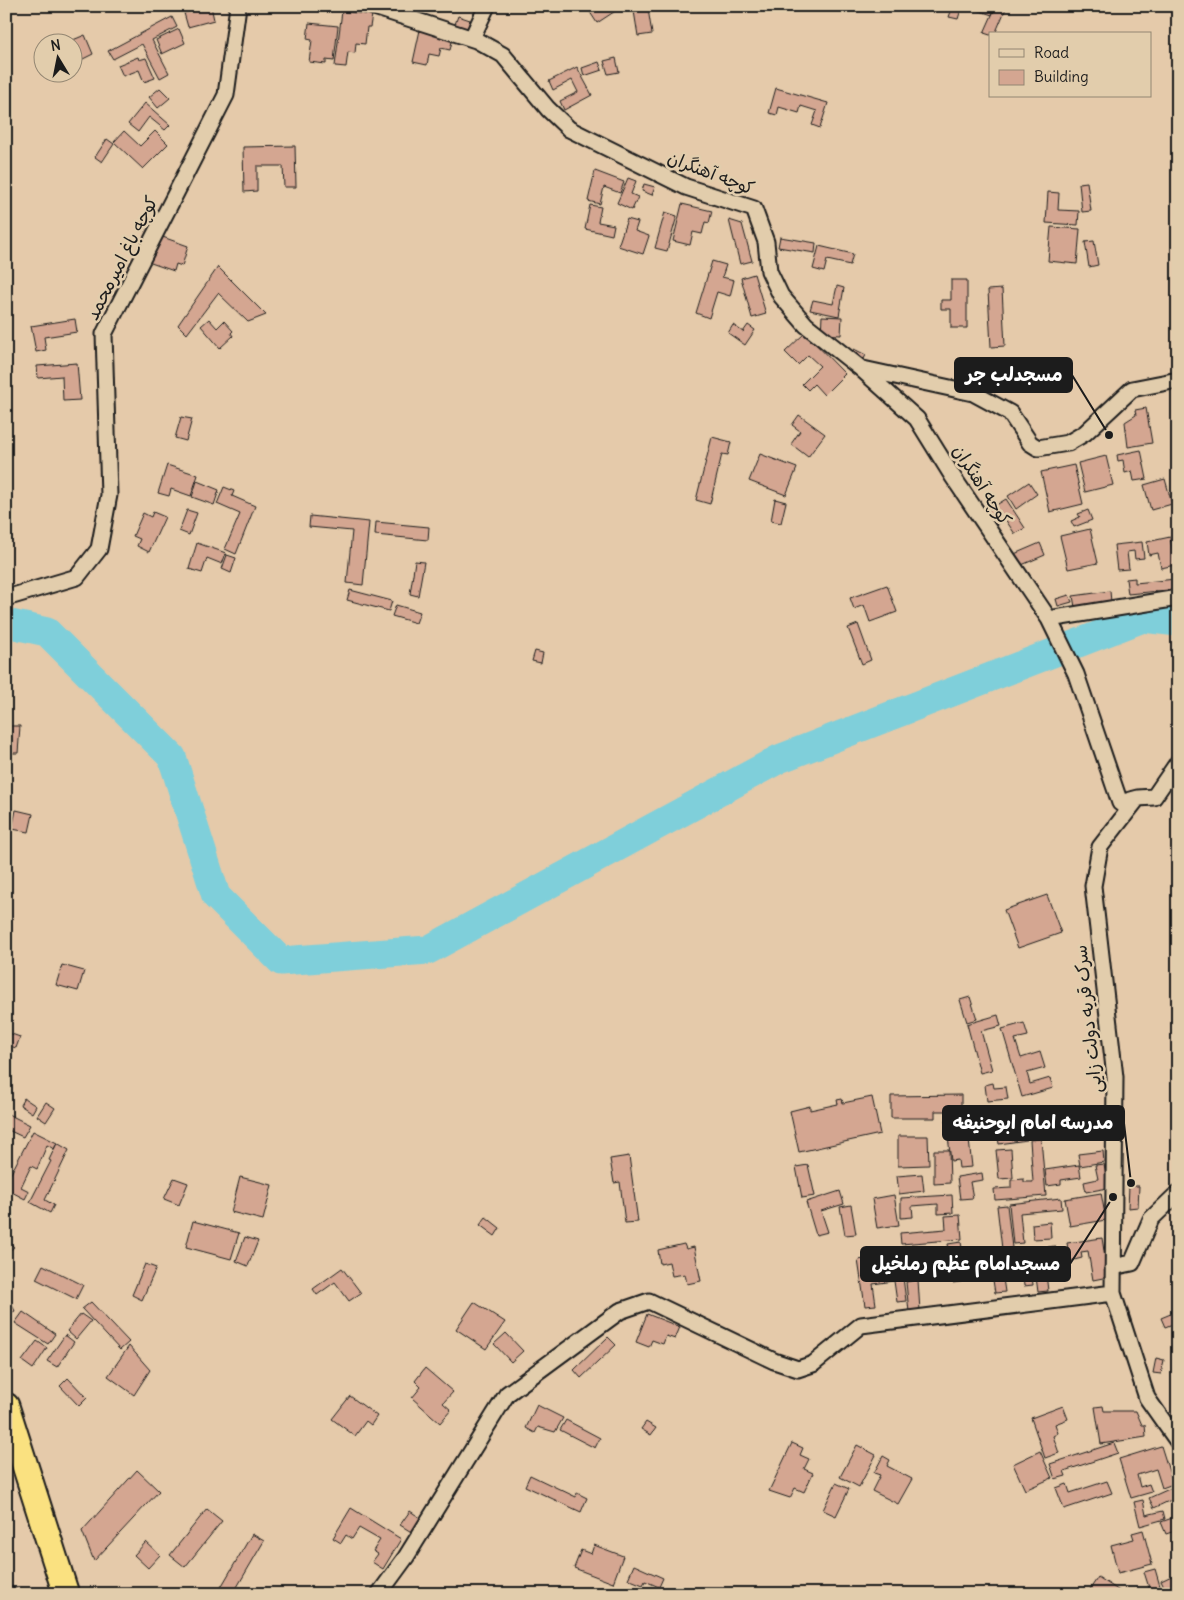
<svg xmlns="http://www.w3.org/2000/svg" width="1184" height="1600" font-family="Delius,'Playpen Sans Arabic',sans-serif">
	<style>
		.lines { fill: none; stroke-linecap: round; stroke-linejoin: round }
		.river { stroke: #7fcfda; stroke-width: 29 }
		.building { fill: #d4a691; stroke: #1c1c1c }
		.minor-casing { stroke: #1c1c1c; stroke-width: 19 }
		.trunk-casing { stroke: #1c1c1c; stroke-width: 29 }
		.minor { stroke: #e2cdac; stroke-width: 15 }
		.trunk { stroke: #fae180; stroke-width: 25 }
		.labels { text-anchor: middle; stroke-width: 5; stroke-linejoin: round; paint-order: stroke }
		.street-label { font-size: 18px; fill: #1c1c1c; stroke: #e2cdac }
		.leader { fill: none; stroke: #1c1c1c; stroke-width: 2 }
		.callout-dot { fill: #1c1c1c; stroke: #e2cdac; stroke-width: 2 }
		.callout { fill: #1c1c1c; stroke: #1c1c1c; stroke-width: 2 }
		.callout-label { font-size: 19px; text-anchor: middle; font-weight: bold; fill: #fff }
	</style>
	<rect width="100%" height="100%" fill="#e5caaa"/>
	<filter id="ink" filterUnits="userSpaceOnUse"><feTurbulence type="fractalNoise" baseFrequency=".02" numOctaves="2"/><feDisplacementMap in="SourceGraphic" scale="10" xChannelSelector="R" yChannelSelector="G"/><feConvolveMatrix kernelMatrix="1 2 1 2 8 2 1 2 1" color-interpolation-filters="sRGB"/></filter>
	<g filter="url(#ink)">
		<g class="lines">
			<!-- river -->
			<path class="river" d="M6,623L47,632L172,757L216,896L281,961L428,950L779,759L1143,618L1178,622"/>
		</g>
		<!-- building -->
		<path class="building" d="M171,6H190L178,11Z
			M211,6L214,20L188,27L184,13Z
			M436,6H456V9Z
			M586,6H623L597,23Z
			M953,6H962L958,19L949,17Z
			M966,6H995L992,15Z
			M996,6H1007L995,34L990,35L984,33Z
			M648,9L652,34L638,36L634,11Z
			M342,11L372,15L370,27H367L365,44L356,43L355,53L348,52L346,67L335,66Z
			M458,16L470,20L467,31L454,27Z
			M172,17L177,27L152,40L169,73L160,78L142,44L113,59L108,51Z
			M309,23L338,26L334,61L326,60V64L309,62L312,40L307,39Z
			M179,29L185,43L162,54L156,40Z
			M420,30L453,37L450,50L441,48L439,56L429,54L427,65L413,62Z
			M85,35L93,54L81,60L73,40Z
			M138,57L139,60L146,58L155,78L144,82L139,70L123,76L118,65Z
			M616,58L619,72L608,74L604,61Z
			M599,62L602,70L584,76L582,68Z
			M577,67L592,95L564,110L560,101L578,92L572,80L553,90L549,81Z
			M160,88L170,98L158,108L149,97Z
			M776,88L828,103L820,128L812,125L817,111L801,106L799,113L779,107L777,115L769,113Z
			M145,103L170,125L165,130L149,117L138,132L128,124Z
			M124,131L140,146L155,131L168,144L143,169L114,142Z
			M107,139L114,144L102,162L95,157Z
			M295,146L296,187H284L283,166H257V191L244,192L243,147Z
			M595,171L624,182L620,193L604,187L600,204L588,201Z
			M628,178L636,181L631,194L638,197L632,210L617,203Z
			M1087,182L1091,211L1082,212L1079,183Z
			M644,184L655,187L652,195L642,191Z
			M1048,192L1059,193L1058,210L1079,211L1078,225L1046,223Z
			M682,204L712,211L709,223L705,222L702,234L693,232L690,245L673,241Z
			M590,205L601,207L598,222L614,225L612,235L585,229Z
			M665,212L677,216L667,251L655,248Z
			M627,219L638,222L635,231L649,236L643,254L618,246Z
			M729,220L742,224L752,261L740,264Z
			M1051,227L1080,229L1077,264L1048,261Z
			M157,235L188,246L182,266L176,264L174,271L148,262Z
			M780,237L816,243L815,253L778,247Z
			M1094,241L1098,265L1089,267L1085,242Z
			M819,246L853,254L850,265L827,260L824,272L813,269Z
			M712,261L726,265L722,277L734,280L730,296L717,292L709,318L696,313Z
			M218,267L266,315L248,322L218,293L187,334L178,325Z
			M754,274L766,314L752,318L741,278Z
			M951,280H967V328H951V309H941V300H951Z
			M837,286L844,288L839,316L810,310L813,300L833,304Z
			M1002,289L1005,346L991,347L988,290Z
			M822,316L842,317L841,335L821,334Z
			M75,319L77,332L44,337L46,350L36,352L31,326Z
			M209,319L217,328L224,321L233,331L231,333L233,336L220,348L201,326Z
			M733,325L743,332L748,325L755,330L745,345L728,333Z
			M805,333L845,374L824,395L814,384L808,390L802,384L820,366L808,355L798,365L785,352Z
			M854,349L866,355L862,363L850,356Z
			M77,363L80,400L63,401L62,376L38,378L37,366Z
			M1146,408L1152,443L1128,447L1125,422L1136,415L1135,410Z
			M799,415L825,434L808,457L791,444L800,431L792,425Z
			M181,417L192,419L186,441L175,438Z
			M712,437L731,442L728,455L722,454L710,504L696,500Z
			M1141,450L1147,479L1134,481L1132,471L1125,473L1123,460L1118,461L1117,455Z
			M760,454L797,468L786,495L749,481Z
			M1106,456L1113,485L1085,492L1078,463Z
			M167,465L198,475L191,496L171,489L169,496L158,493Z
			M1074,465L1083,504L1050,512L1041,472Z
			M1165,479L1172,504L1151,510L1144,485Z
			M197,481L219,490L214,505L192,497Z
			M1029,482L1037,494L1016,509L1008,496Z
			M224,487L234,491L232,496L255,506L236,554L225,549L240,514L217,504Z
			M775,499L786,502L781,523L771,521Z
			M1006,499L1025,528L1015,534L1005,519L994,526L985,512Z
			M187,510L197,513L189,535L179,531Z
			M1088,510L1092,520L1074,527L1071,521L1080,517L1078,514Z
			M153,512L165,517L149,552L137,546L140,539L133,536L143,513L151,517Z
			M310,516L369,522L363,585L347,583L352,531L309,527Z
			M376,522L429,527L428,540L375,535Z
			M1090,529L1098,563L1068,569L1060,536Z
			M1170,537L1175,565L1161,568L1158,553L1149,555L1147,542Z
			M1142,542L1144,558L1135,559L1134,551L1127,552L1129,569L1117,570L1114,545Z
			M197,543L226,553L222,564L207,558L202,573L189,569Z
			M1040,543L1045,555L1017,567L1012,555Z
			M227,555L236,558L231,573L222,569Z
			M415,561L424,562L418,596L410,594Z
			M1135,578V583L1176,579L1178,589L1128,594L1126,579Z
			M887,585L897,612L870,622L864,605L854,609L850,598Z
			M350,590L392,601L389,611L347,600Z
			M1110,591L1111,602L1075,607L1073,596Z
			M1069,595L1072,602L1058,606L1056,599Z
			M396,605L420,612L416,623L392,616Z
			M858,624L871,660L862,664L848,628Z
			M535,651L543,653L541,663L532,661Z
			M8,726H20L18,753H6Z
			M16,810L33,814L29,832L12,829Z
			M1047,895L1061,933L1018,948L1004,910Z
			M62,965L84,971L78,991L56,985Z
			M970,997L977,1019L967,1022L960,1000Z
			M998,1015L1001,1026L981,1031L992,1070L980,1073L967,1024Z
			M1024,1023L1028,1036L1015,1039L1021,1058L1040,1052L1045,1068L1027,1073L1030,1084L1050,1078L1053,1088L1022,1097L1002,1029Z
			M6,1032L20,1037L16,1048L6,1045Z
			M993,1083L994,1088L1006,1087L1008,1099L987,1101L985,1085Z
			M961,1095V1111H935V1118H891V1096Z
			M872,1097L880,1134L799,1152L790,1111L810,1106V1110L838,1104L837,1100L842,1099L843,1103Z
			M24,1098L36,1106L32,1113L20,1105Z
			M46,1102L55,1108L46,1122L37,1116Z
			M1039,1109L1040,1120L1024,1121L1027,1140L999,1144L995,1115Z
			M6,1113L30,1125L23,1137L6,1129Z
			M993,1114L995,1128L968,1131L972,1167L959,1168L958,1160L951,1161L946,1120Z
			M33,1131L57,1143L54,1149L47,1145L37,1169L31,1166L21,1187L29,1191L25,1199L6,1189V1183Z
			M898,1136H928L929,1165L898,1166Z
			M1041,1139L1046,1196L995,1200L994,1189L1011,1188V1180L1024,1179V1182H1033L1030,1140Z
			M57,1143L69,1150L45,1200L54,1205L50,1213L30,1202L51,1161L49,1160Z
			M1011,1149L1013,1178L999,1179L996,1150Z
			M934,1150H949L950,1183L934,1184Z
			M1103,1151L1104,1162L1080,1166L1078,1154Z
			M629,1156L638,1222L625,1223L620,1182L614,1183L610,1159Z
			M1104,1164L1108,1188L1086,1192L1084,1182L1098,1179L1095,1165Z
			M808,1165L815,1196L802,1198L796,1167Z
			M1079,1165L1081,1177L1061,1180V1184L1047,1186L1045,1170Z
			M982,1173L983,1180L970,1182L973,1198L960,1199L957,1177Z
			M922,1174L924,1191L899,1194L897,1176Z
			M240,1177L272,1185L263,1220L231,1212Z
			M174,1178L188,1183L179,1205L164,1199Z
			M1129,1186H1139L1138,1207L1128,1208Z
			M840,1191L844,1204L821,1211L828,1232L816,1235L806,1202Z
			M1101,1193L1106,1220L1070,1226L1065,1199Z
			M894,1195L899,1225L877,1228L872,1199Z
			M952,1195L953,1213L938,1214V1204L912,1206L913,1217L901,1218V1198Z
			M1061,1198L1062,1209L1020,1213L1023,1243L1013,1244L1009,1204Z
			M851,1205L856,1234L845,1235L840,1207Z
			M1007,1205L1012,1248L1002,1249L997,1206Z
			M960,1215L962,1239L901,1244L900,1233L946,1229L945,1216Z
			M486,1217L500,1228L495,1236L480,1225Z
			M193,1221L239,1233L231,1259L186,1247Z
			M1050,1222L1051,1238L1033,1239L1032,1224Z
			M245,1237L258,1241L248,1266L236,1261Z
			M1102,1238L1108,1277L1093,1280L1088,1251L1081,1252L1082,1258L1070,1261L1067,1243Z
			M6,1239L14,1247L6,1254Z
			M961,1242L964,1260L975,1259L976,1264L952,1268L948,1244Z
			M684,1244L686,1249L694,1247L701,1281L687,1284L685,1274L672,1276L669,1262L660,1264L658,1250Z
			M914,1246L917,1273L906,1275L902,1247Z
			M1055,1246L1056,1253L1030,1256L1033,1285L1024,1286L1020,1250Z
			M900,1254L906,1301L897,1302L894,1281L873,1284L876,1305L865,1306L858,1260Z
			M1178,1255V1269L1173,1256Z
			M1017,1257L1019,1269L1002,1272L1005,1292L995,1293L990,1261Z
			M1064,1258L1066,1271L1046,1274L1048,1291L1038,1292L1034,1262Z
			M985,1263L988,1277L953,1283L950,1269Z
			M145,1264L156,1268L142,1300L132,1295Z
			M43,1265L83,1285L76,1299L36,1279Z
			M342,1268L361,1293L349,1301L335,1282L317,1295L313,1289Z
			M918,1280L920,1311L909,1312L906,1282Z
			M6,1294L15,1311L6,1315Z
			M91,1302L129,1342L120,1350L82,1309Z
			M474,1302L505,1322L486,1349L456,1329Z
			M1178,1311V1322L1165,1327L1161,1318Z
			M23,1312L55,1334L48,1344L15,1323Z
			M81,1314L91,1321L76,1339L67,1331Z
			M647,1314L680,1327L675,1339L666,1336L663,1344L652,1340L649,1347L636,1342Z
			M506,1333L523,1351L511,1362L494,1344Z
			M65,1335L74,1342L57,1367L47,1361Z
			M608,1337L616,1345L581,1378L574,1370Z
			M37,1341L47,1348L33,1369L22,1361Z
			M129,1346L150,1370L134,1395L108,1376Z
			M1156,1358L1164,1360L1161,1374L1153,1373Z
			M425,1368L453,1392L443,1403L451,1410L440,1423L412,1398L421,1387L415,1381Z
			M68,1378L87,1398L79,1406L60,1386Z
			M350,1396L377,1416L371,1425L366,1421L355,1436L332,1419Z
			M537,1405L563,1418L555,1432L538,1427L535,1433L526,1428Z
			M1063,1406L1068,1419L1055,1424L1058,1433L1053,1436L1059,1453L1045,1458L1031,1418Z
			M1103,1406L1104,1411H1136L1142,1425H1145L1146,1437L1101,1444L1095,1407Z
			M566,1420L600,1438L595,1448L560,1430Z
			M646,1422L656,1428L651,1435L641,1429Z
			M792,1443L803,1448L800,1455L809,1459L804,1469L813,1473L804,1492L795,1488L790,1498L769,1491Z
			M1114,1443L1118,1453L1064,1471L1066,1476L1055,1479L1050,1464Z
			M857,1445L876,1455L859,1487L840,1477Z
			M1161,1446L1173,1484L1162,1488L1156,1469L1137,1475L1140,1487L1149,1484L1152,1492L1131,1498L1119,1459Z
			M1040,1451L1052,1478L1025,1490L1013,1464Z
			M883,1456L890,1460L887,1466L912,1479L898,1504L872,1491L880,1475L874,1473Z
			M137,1470L159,1491L94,1561L82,1531Z
			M530,1475L576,1497L577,1493L587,1498L581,1512L525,1486Z
			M1107,1481L1112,1493L1064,1509L1056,1488L1067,1484L1070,1493Z
			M836,1483L849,1489L836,1516L823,1510Z
			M1178,1485V1501L1174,1503L1173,1499L1154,1508L1149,1498Z
			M1143,1500L1146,1515L1163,1511L1165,1519L1140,1526L1134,1502Z
			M351,1508L401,1539L383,1569L372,1562L378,1554L373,1551L380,1540L359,1528L352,1539L346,1535L341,1543L333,1538Z
			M207,1509L222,1521L185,1567L170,1555Z
			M410,1511L422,1519L413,1533L400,1525Z
			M1178,1516V1530L1166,1534L1161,1522Z
			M1143,1530L1152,1564L1118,1573L1111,1545L1134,1539L1132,1533Z
			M252,1534L264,1541L233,1594H217Z
			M146,1542L160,1555L148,1568L134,1555Z
			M594,1545L623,1556L613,1583L574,1568L581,1550L591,1554Z
			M634,1565L663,1578L659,1587L645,1581L643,1585L628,1579Z
			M1155,1569L1162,1593L1151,1594L1144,1572Z
			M1178,1573V1585L1166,1591L1161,1581Z
			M1098,1577L1124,1594H1087Z
			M7,1584L18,1590L16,1594H6Z
			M130,1588L145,1593V1594H128Z"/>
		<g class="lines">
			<!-- minor casing -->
			<g class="minor-casing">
				<path id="minor" d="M371,6L476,40L503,55L548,109L569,129L686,187L754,209L766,242L769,271L781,296L806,325L859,367L917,419L953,477L1049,619L1076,674L1120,803L1138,798
					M472,38L487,6
					M863,369L973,393L1010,413L1030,443L1038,448L1068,443L1085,433L1132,389L1178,380
					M6,598L77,577L99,549L109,495L104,334L226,95L238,6
					M1049,619L1178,598
					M1178,762L1154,797L1138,798L1100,847L1093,886L1115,1077L1113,1293L1147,1398L1178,1442
					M1113,1267L1132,1263L1151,1219L1178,1193
					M379,1594L406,1557L507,1394L620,1311L649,1301L774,1361L798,1369L813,1364L861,1325L1113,1293"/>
			</g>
			<!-- trunk casing -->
			<g class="trunk-casing">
				<path id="trunk" d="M6,1406L66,1594"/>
			</g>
			<!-- minor -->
			<use href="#minor" class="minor"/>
			<!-- trunk -->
			<use href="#trunk" class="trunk"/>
		</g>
	</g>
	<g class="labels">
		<!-- street labels -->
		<g class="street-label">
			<text transform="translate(711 173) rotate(21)" y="6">کوچه آهنگران</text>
			<text transform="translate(122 258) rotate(-63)" y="6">کوچه باغ امیرمحمد</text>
			<text transform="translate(982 485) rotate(57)" y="6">کوچه آهنگران</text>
			<text transform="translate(1088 1019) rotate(-96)" y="6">سرک قریه دولت زایی</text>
		</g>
	</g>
	<!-- callouts -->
	<path class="leader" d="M1109 435L1072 375M1131 1183L1124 1123M1113 1197L1070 1264"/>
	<g class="callout-dot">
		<circle cx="1109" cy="435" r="5"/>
		<circle cx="1131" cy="1183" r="5"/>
		<circle cx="1113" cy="1197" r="5"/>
	</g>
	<g class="callout">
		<rect x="955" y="358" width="117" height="34" rx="5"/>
		<rect x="943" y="1106" width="181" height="34" rx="5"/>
		<rect x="861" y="1247" width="209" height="34" rx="5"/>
	</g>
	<g class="callout-label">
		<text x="1014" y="381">مسجدلب جر</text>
		<text x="1033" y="1129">مدرسه امام ابوحنیفه</text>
		<text x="966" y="1270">مسجدامام عظم رملخیل</text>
	</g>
	<!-- margin -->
	<rect width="1184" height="1600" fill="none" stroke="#e2cdac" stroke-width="25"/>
	<rect x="12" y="12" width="1159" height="1575" fill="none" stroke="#1c1c1c" stroke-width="2" filter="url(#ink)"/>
	<!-- legend -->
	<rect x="989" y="32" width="162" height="65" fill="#e2cdac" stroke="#938672"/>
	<rect x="999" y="49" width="25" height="8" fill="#e2cdac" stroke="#938672"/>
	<text x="1034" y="58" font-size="15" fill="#1c1c1c">Road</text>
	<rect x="999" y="70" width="25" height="15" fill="#d4a691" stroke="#938672"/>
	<text x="1034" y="82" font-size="15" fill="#1c1c1c">Building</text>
	<!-- north arrow -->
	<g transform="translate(58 58) rotate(350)"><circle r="24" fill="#e2cdac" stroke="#938672"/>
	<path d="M0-4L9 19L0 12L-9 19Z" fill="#1c1c1c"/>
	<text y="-8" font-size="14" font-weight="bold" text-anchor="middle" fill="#1c1c1c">N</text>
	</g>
</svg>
